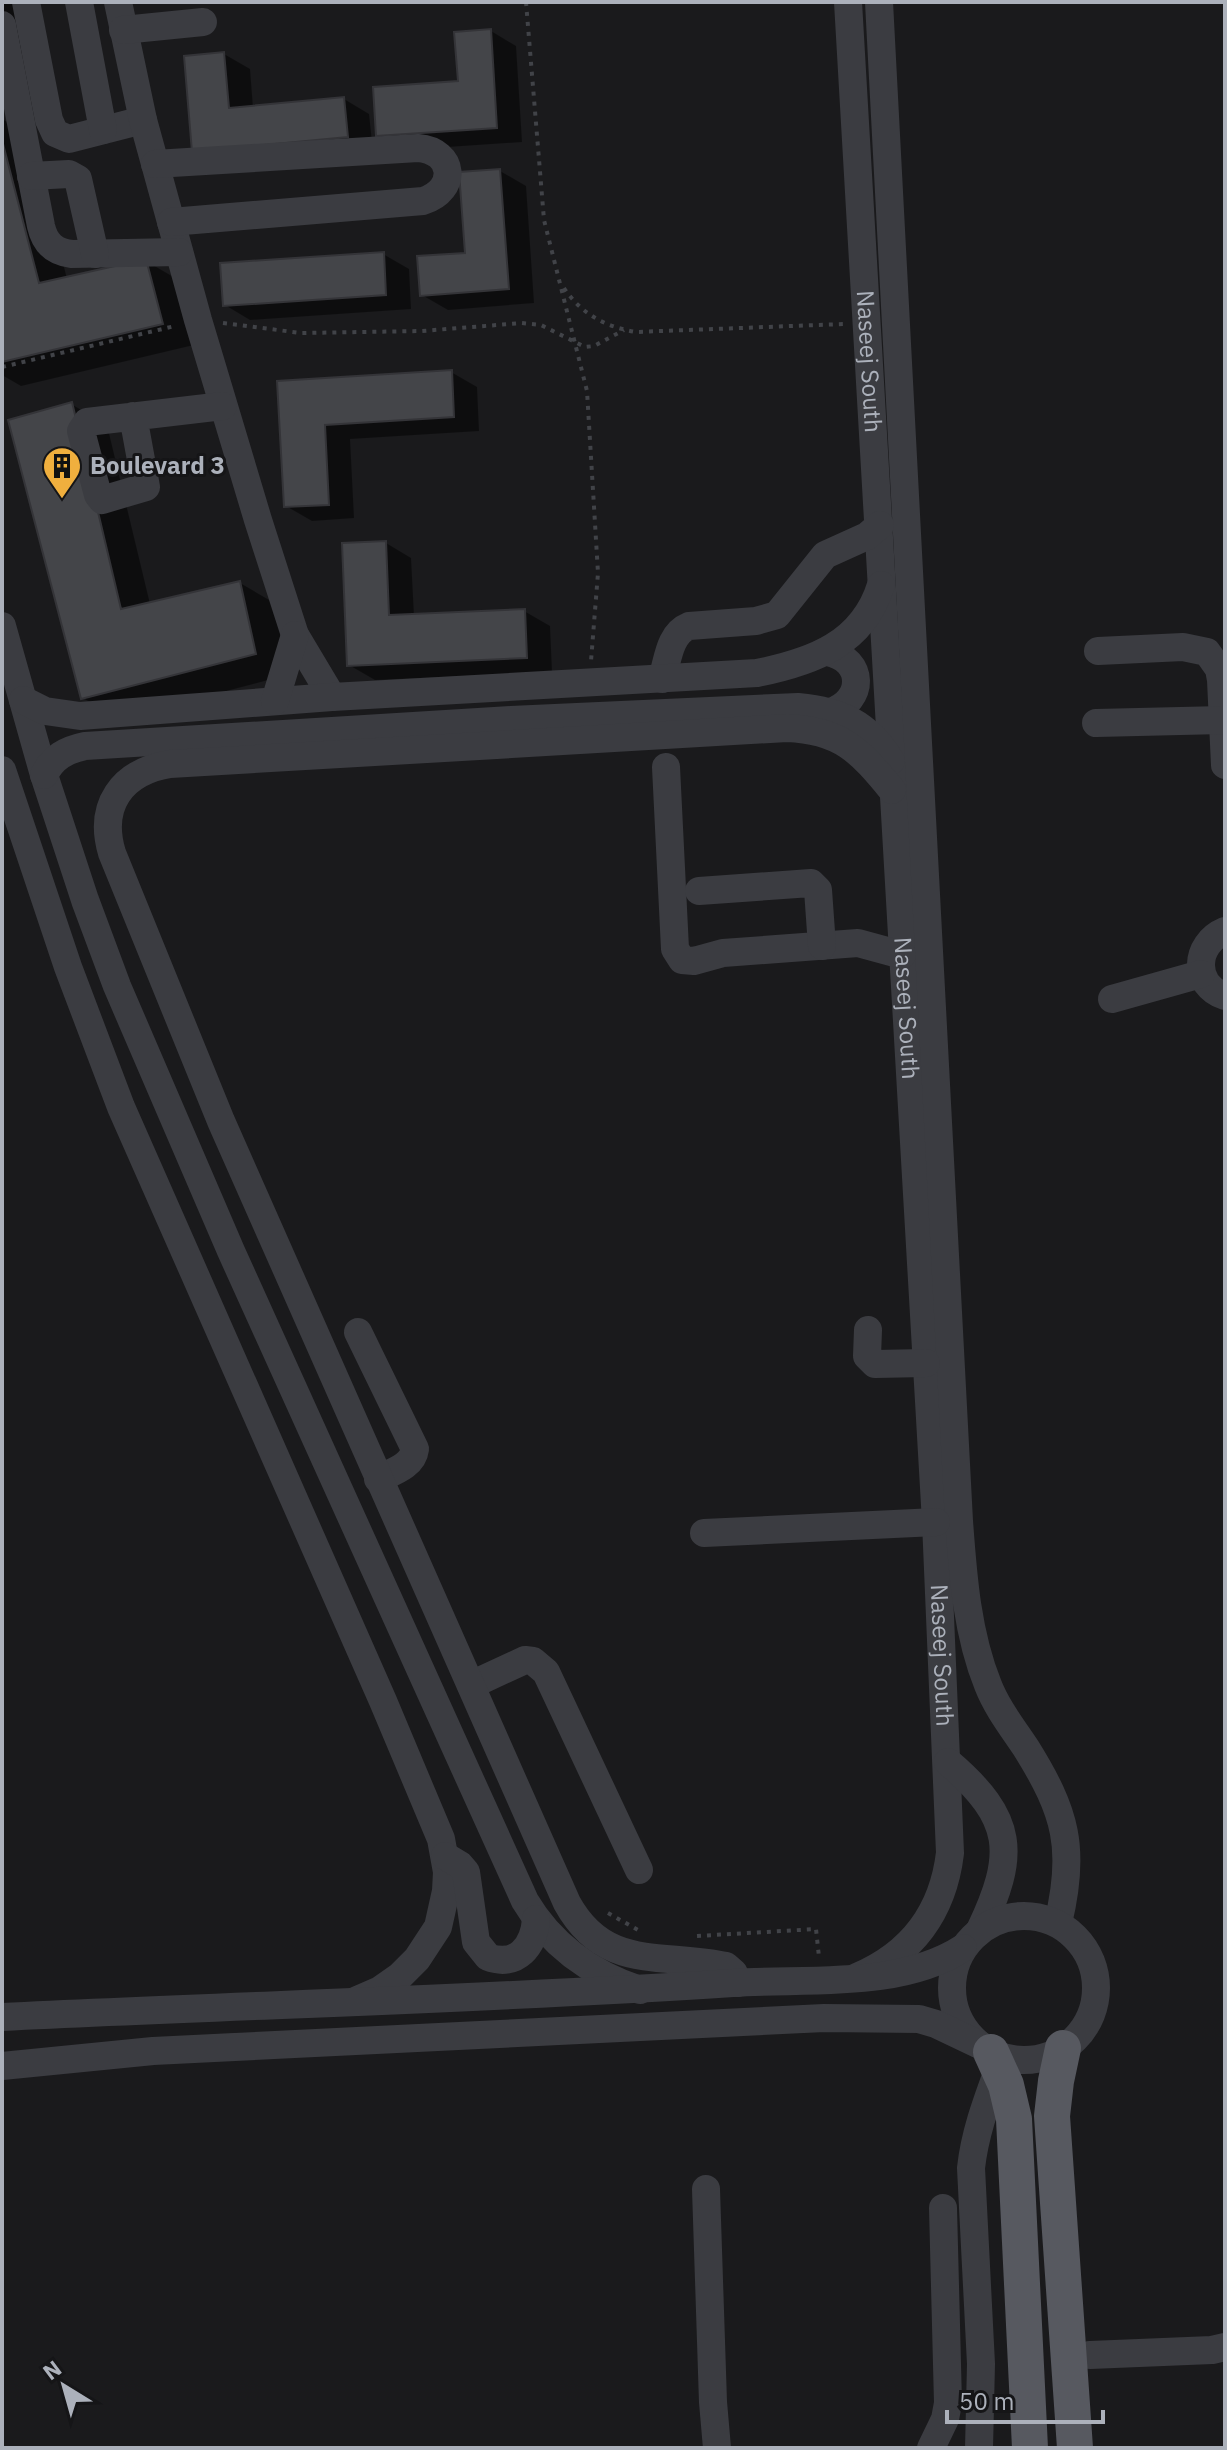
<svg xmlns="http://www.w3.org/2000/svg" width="1227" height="2450" font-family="'IBM Plex Sans',sans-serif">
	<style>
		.shadow { fill: #0007 }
		.building { fill: #444549; stroke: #343438; stroke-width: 2 }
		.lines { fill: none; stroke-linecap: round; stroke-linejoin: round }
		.path { stroke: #414348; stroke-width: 4; stroke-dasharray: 4 6; stroke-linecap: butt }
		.minor { stroke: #3b3c41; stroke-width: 28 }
		.major { stroke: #575960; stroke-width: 36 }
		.labels { text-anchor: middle; stroke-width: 6; stroke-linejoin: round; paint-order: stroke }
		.street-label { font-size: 24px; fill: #acb1bb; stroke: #151517 }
		.poi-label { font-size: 24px; font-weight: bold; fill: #acb1bb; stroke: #151517; text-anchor: start }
	</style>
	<rect width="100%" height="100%" fill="#1a1a1c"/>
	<!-- shadow -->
	<path class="shadow" d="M2,2H14L23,55L2,71Z
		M491,31L516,46L522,142L403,150L378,135L460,83Z
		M224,54L250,69L253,108L344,99L369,114L373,151L220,165Z
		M2,119L31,135L67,279L146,261L182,282L198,344L21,386L2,375Z
		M500,171L526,186L534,303L448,310L422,295L467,255Z
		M383,254L409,269L411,309L250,320L225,305Z
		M451,372L477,387L479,431L350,439L354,518L312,521L286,506L279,382Z
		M71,404L107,425L150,604L240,583L276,604L291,674L119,719L83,698Z
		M386,543L411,558L414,616L524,611L550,626L552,672L375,680L349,665Z"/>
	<!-- building -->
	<path class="building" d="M491,29L497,128L376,136L373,87L458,81L454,32Z
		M224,52L229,108L344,97L348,137L192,152L184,56Z
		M2,140L39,283L146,259L163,324L2,362Z
		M500,169L509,289L420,296L417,256L465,253L459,172Z
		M384,252L386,295L223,306L220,263Z
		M452,370L454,417L325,425L329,505L284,507L277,381Z
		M72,402L121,609L240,581L256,654L81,699L8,420Z
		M386,541L389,615L525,609L527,658L347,666L342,543Z"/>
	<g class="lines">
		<!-- path -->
		<path class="path" d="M526,2L544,220L587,391L598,573L591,661
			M564,288C581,314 606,327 636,332L844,324
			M223,323L301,333L422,331L522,323L541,325L585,347L594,346L624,330
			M2,367L175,326
			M608,1913L638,1930
			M697,1936L816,1929L819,1957"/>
		<!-- minor -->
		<g class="minor">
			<path d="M26,2L49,120L55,133L69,139L143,120"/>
			<path d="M79,2L103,130"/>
			<path d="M118,2L143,120L198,320L258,520L295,635L332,697"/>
			<path id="s1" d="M848,2L936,1522L950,1853C943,1912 912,1954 857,1977"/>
			<path d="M879,2L959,1521C963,1576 967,1633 988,1685C997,1708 1012,1727 1026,1748C1066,1812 1076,1849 1058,1923"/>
			<path d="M2,25L41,226C45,244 55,252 72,254L179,252"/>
			<path d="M123,30L203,22"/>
			<path d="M155,164L418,148C455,151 458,190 423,201L171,222"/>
			<path d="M31,176L69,174L78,179L95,254"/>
			<path d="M133,416L146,487L102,500L98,495L81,431L87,422L223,406"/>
			<path d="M2,626L44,775L85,900L117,986L231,1251L525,1901C551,1945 592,1974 640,1990"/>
			<path d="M1098,651L1183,647L1207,652L1219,669L1221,680L1225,765"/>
			<path d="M828,652C865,660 865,701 830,712"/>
			<path d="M662,679C668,660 669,634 689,626L756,621L777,615L825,555L867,536L880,525"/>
			<path d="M23,700L45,711L80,716L332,697L757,673C812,662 863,644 881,585"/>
			<path d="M275,701L295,635"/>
			<path d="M1096,723L1223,720"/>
			<path d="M666,767L675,949L682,960L694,961L723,953L858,943L902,955"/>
			<path d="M2,770L68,967L121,1107L383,1701L441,1839L447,1872L446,1891L438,1927L417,1959L400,1976L380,1990L357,2000"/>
			<path d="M44,775C53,757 66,750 85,746L511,720L798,707C840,711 868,723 891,761"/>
			<path d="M699,891L811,883L818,890L822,946"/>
			<path d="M1225,931C1194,944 1192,985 1225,996"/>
			<path d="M1112,999L1201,974"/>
			<path d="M868,1330L867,1356L875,1364L926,1363"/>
			<path d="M358,1332L415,1449C413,1466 392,1472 378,1479"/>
			<path d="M704,1533L936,1522"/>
			<path d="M471,1685L525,1660L533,1661L546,1672L639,1870"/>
			<path d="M948,1762C1015,1819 1016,1854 980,1930"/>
			<path d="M445,1856L460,1865L466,1872L476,1942L488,1957C517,1968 534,1946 536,1919"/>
			<circle cx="1024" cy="1988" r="72"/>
			<path d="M737,1983L734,1973L726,1966C662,1952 605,1972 567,1903L221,1121L112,853C98,806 121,772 170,764L787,728C841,730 860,751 892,790"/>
			<path d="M2,2017C246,2005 490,1999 733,1983C807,1978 900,1989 963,1948"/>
			<path d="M2,2066L153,2051L824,2018L919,2019L936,2024L978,2044"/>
			<path d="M706,2189L713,2402L717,2448"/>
			<path d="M1090,2355L1212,2350L1225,2347"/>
			<path d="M931,2448L945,2419L948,2403L943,2208"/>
			<path d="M979,2448L981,2364L971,2168C975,2132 987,2101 999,2068"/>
		</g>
		<!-- major -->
		<path class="major" d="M1063,2048L1056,2081L1052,2116L1075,2448
			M991,2052L1006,2085L1014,2119L1030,2448"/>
	</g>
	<!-- icons -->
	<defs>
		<g id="building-pin" transform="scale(2)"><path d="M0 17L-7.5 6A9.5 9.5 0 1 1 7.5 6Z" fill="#f0af3e" stroke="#151517"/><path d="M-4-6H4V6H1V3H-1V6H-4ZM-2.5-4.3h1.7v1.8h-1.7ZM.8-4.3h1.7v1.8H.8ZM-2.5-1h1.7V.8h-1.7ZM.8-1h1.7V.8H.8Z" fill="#111"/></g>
	</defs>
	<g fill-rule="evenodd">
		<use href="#building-pin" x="62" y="466"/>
	</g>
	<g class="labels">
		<!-- street labels -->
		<g class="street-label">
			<text dy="8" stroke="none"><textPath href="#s1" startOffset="360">Naseej South</textPath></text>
			<text dy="8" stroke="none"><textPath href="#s1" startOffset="1008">Naseej South</textPath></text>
			<text dy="8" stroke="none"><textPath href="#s1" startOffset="1656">Naseej South</textPath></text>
		</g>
		<!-- poi labels -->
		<g class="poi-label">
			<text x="90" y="474">Boulevard 3</text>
		</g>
	</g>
	<!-- border -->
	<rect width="1227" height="2450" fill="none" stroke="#acb1bb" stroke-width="8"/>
	<!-- north arrow -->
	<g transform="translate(64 2386) rotate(323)" stroke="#151517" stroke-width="6" paint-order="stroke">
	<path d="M0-6L14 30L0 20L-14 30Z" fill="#acb1bb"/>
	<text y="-12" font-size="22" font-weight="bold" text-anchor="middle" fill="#acb1bb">N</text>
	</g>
	<!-- scale -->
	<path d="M947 2410v12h156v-12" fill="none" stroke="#acb1bb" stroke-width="4"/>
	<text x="959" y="2410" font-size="24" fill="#acb1bb" stroke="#151517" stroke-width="6" paint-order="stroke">50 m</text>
</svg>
